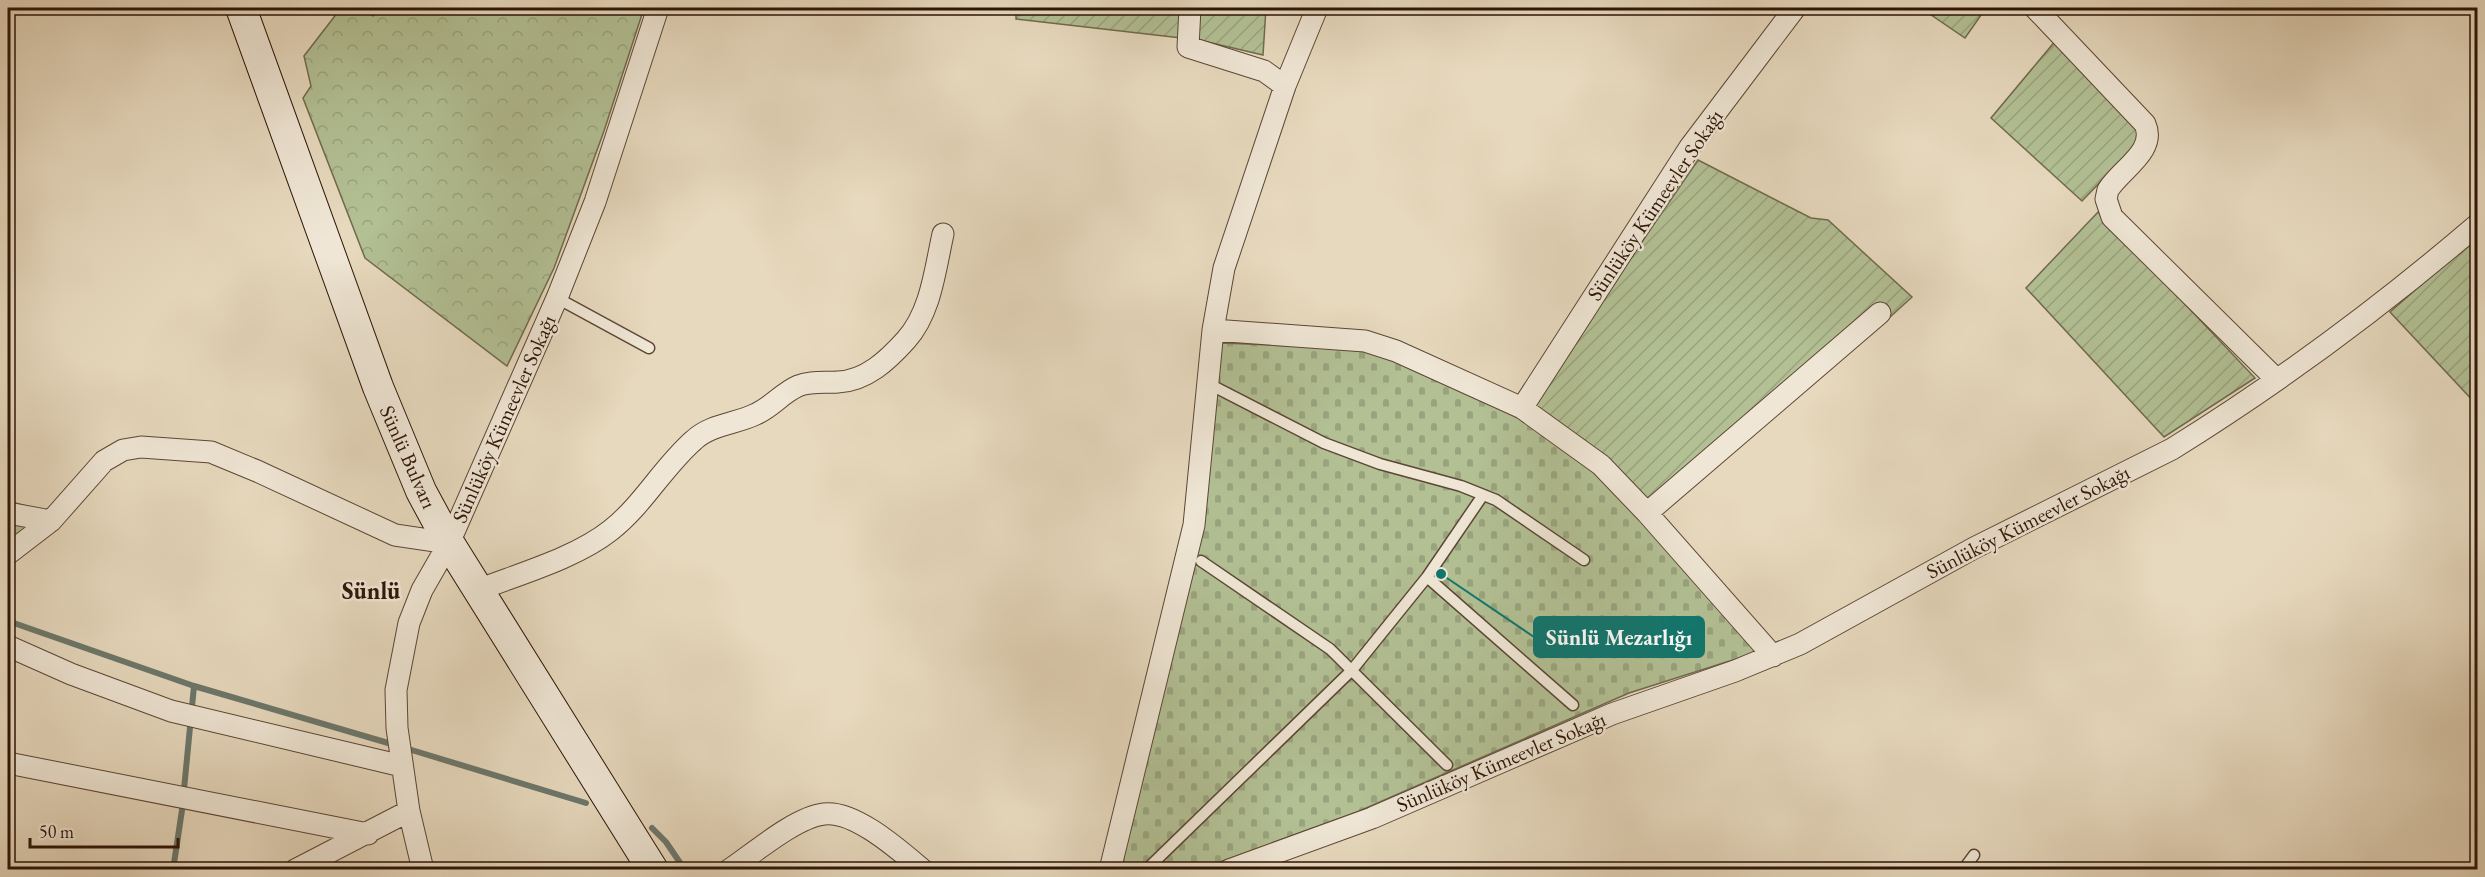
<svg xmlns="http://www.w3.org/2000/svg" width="2485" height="877" font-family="'EB Garamond',serif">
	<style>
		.grass { fill: url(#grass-tufts); stroke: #706a4e; stroke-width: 1.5 }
		.forest { fill: url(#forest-crowns); stroke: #706a4e; stroke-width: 1.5 }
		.cemetery { fill: url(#cemetery-stones); stroke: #706a4e; stroke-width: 1.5 }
		.garden { fill: url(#garden-furrows); stroke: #706a4e; stroke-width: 1.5 }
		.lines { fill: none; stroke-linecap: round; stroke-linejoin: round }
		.stream { stroke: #6d786c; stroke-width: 6 }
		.service-casing { stroke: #5c4635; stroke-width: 13 }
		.minor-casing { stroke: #5c4635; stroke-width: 23 }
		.secondary-casing { stroke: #2d1507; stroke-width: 32 }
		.service { stroke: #efe6d5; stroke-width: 10 }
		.minor { stroke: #efe6d5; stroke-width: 21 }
		.secondary { stroke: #efe6d5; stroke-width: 30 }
		.labels { text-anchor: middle; stroke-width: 5; stroke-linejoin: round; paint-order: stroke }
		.street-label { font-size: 21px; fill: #2d1507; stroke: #efe6d5 }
		.quarter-label { font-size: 24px; font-weight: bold; fill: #2d1507; stroke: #efe6d5 }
		.leader { fill: none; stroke: #0f766e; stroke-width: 2 }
		.callout-dot { fill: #0f766e; stroke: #efe6d5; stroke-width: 2 }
		.callout { fill: #0f766e; stroke: #0f766e; stroke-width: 2 }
		.callout-label { font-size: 22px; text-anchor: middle; font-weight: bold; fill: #fff }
	</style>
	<defs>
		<pattern id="grass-tufts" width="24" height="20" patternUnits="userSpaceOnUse" patternTransform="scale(1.5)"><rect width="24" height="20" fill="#b2c094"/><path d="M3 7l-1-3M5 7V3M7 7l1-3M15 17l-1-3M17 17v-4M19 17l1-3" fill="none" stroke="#99a47e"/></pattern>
		<pattern id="forest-crowns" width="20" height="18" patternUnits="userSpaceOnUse" patternTransform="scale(1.5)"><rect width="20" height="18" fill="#b2c094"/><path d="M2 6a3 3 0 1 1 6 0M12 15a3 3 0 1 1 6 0" fill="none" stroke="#99a47e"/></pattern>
		<pattern id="cemetery-stones" width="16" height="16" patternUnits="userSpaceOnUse" patternTransform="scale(1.5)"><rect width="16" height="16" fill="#b2c094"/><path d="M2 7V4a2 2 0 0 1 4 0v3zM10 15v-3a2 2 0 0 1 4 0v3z" fill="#99a47e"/></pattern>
		<pattern id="garden-furrows" width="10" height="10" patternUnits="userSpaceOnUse" patternTransform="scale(1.5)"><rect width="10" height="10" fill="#b2c094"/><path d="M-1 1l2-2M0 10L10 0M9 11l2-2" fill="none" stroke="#99a47e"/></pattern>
	</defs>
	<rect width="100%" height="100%" fill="#e7d9be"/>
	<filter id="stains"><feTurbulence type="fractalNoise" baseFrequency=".00333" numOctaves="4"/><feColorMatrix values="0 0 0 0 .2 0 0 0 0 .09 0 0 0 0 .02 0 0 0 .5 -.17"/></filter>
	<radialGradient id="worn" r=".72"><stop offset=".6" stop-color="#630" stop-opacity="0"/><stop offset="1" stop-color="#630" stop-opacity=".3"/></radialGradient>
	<!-- grass -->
	<path class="grass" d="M8,501L37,509L8,555Z"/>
	<!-- forest -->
	<path class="forest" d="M341,8H362L373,16L380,8H644L604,131L554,268L507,366L365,258L303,98L311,86L304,56Z"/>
	<!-- cemetery -->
	<path class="cemetery" d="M1221,343L1368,349L1515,415L1557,441L1614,489L1758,652L1629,693L1357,812L1201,869L1119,870Z"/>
	<!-- garden -->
	<path class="garden" d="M1016,8H1266L1263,55L1199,40L1016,19Z
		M1921,8H1986L1965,38Z
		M2057,39L2139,131L2135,146L2082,201L1991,118Z
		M1698,160L1811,218L1828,220L1912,297L1889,318L1878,304L1645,504L1533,409L1594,312Z
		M2098,212L2255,378L2164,437L2026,288Z
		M2477,236V405L2390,312Z"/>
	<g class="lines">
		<!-- stream -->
		<path class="stream" d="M8,621L194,686L395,745
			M405,748L586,803
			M652,828L666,842L685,870
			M173,870L182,810L194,686"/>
		<!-- service casing -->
		<g class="service-casing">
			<path id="service" d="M557,298L649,348
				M1209,384L1324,443L1380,464L1461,486L1496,500L1584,560
				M1201,561L1330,649L1447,765
				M1427,577L1573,705
				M1146,870L1352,670L1427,577L1483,495
				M1963,870L1974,855"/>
		</g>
		<!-- minor casing -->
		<g class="minor-casing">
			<path id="minor" d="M1190,8L1188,47L1264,71L1285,86
				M2035,8L2145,124C2157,151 2121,169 2108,190L2106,199L2112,217L2276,379
				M1213,330L1365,341L1396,351L1522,408L1601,465L1647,513L1773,656
				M1522,408L1690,147L1795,8
				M8,513L51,521
				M1647,513L1880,313
				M8,554L51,521L104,461L123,450L141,447L211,452L257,471L395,535L449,543
				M478,590C519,574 576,558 611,530C643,505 663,467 694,440C711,424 736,424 756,414C772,407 782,393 798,386C810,381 824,383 838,382C866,381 888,360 906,340C931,312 935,270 943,234
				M8,646L71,674L171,711L402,766
				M8,763L368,834
				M295,870L409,811
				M423,870L409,811L397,728L396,690L409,623L422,590L449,543L557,298L595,202L658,8
				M729,870C754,853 796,817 824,814C855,810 900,851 923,870
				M1110,870L1194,525L1213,330L1224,268L1285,86L1317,8
				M1229,870L1372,818L1612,714L1735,671L1800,644L1974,548L2172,449C2280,382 2381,307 2478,224"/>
		</g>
		<!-- secondary casing -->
		<g class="secondary-casing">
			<path id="secondary" d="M241,8L378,387L421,491L449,543L653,870"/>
		</g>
		<!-- service -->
		<use href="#service" class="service"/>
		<!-- minor -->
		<use href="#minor" class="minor"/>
		<!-- secondary -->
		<use href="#secondary" class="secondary"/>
	</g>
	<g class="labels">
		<!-- street labels -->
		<g class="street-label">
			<text transform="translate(1655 205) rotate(-56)" y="7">Sünlüköy Kümeevler Sokağı</text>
			<text transform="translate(504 419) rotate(-66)" y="7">Sünlüköy Kümeevler Sokağı</text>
			<text transform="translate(408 457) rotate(66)" y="7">Sünlü Bulvarı</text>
			<text transform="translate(2028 522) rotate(-27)" y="7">Sünlüköy Kümeevler Sokağı</text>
			<text transform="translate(1501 762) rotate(-23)" y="7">Sünlüköy Kümeevler Sokağı</text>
		</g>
		<!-- quarter labels -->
		<g class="quarter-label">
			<text x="371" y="599">Sünlü</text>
		</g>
	</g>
	<!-- callouts -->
	<path class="leader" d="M1441 574L1534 637"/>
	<circle class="callout-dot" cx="1441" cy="574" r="6"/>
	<rect class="callout" x="1534" y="617" width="170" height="40" rx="6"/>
	<g class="callout-label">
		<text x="1619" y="645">Sünlü Mezarlığı</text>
	</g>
	<!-- margin -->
	<rect width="2485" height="877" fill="none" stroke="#e7d9be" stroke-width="30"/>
	<rect x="9" y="9" width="2467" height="859" fill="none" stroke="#2d1507" stroke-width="3"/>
	<rect x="15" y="15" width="2455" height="847" fill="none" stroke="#2d1507" stroke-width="1.5"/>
	<!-- scale -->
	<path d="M30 838v9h148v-9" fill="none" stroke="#2d1507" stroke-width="3"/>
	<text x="39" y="838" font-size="18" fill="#2d1507" stroke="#efe6d5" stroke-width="4.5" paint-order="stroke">50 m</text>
	<rect width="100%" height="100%" filter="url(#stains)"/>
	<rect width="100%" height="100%" fill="url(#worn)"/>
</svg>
